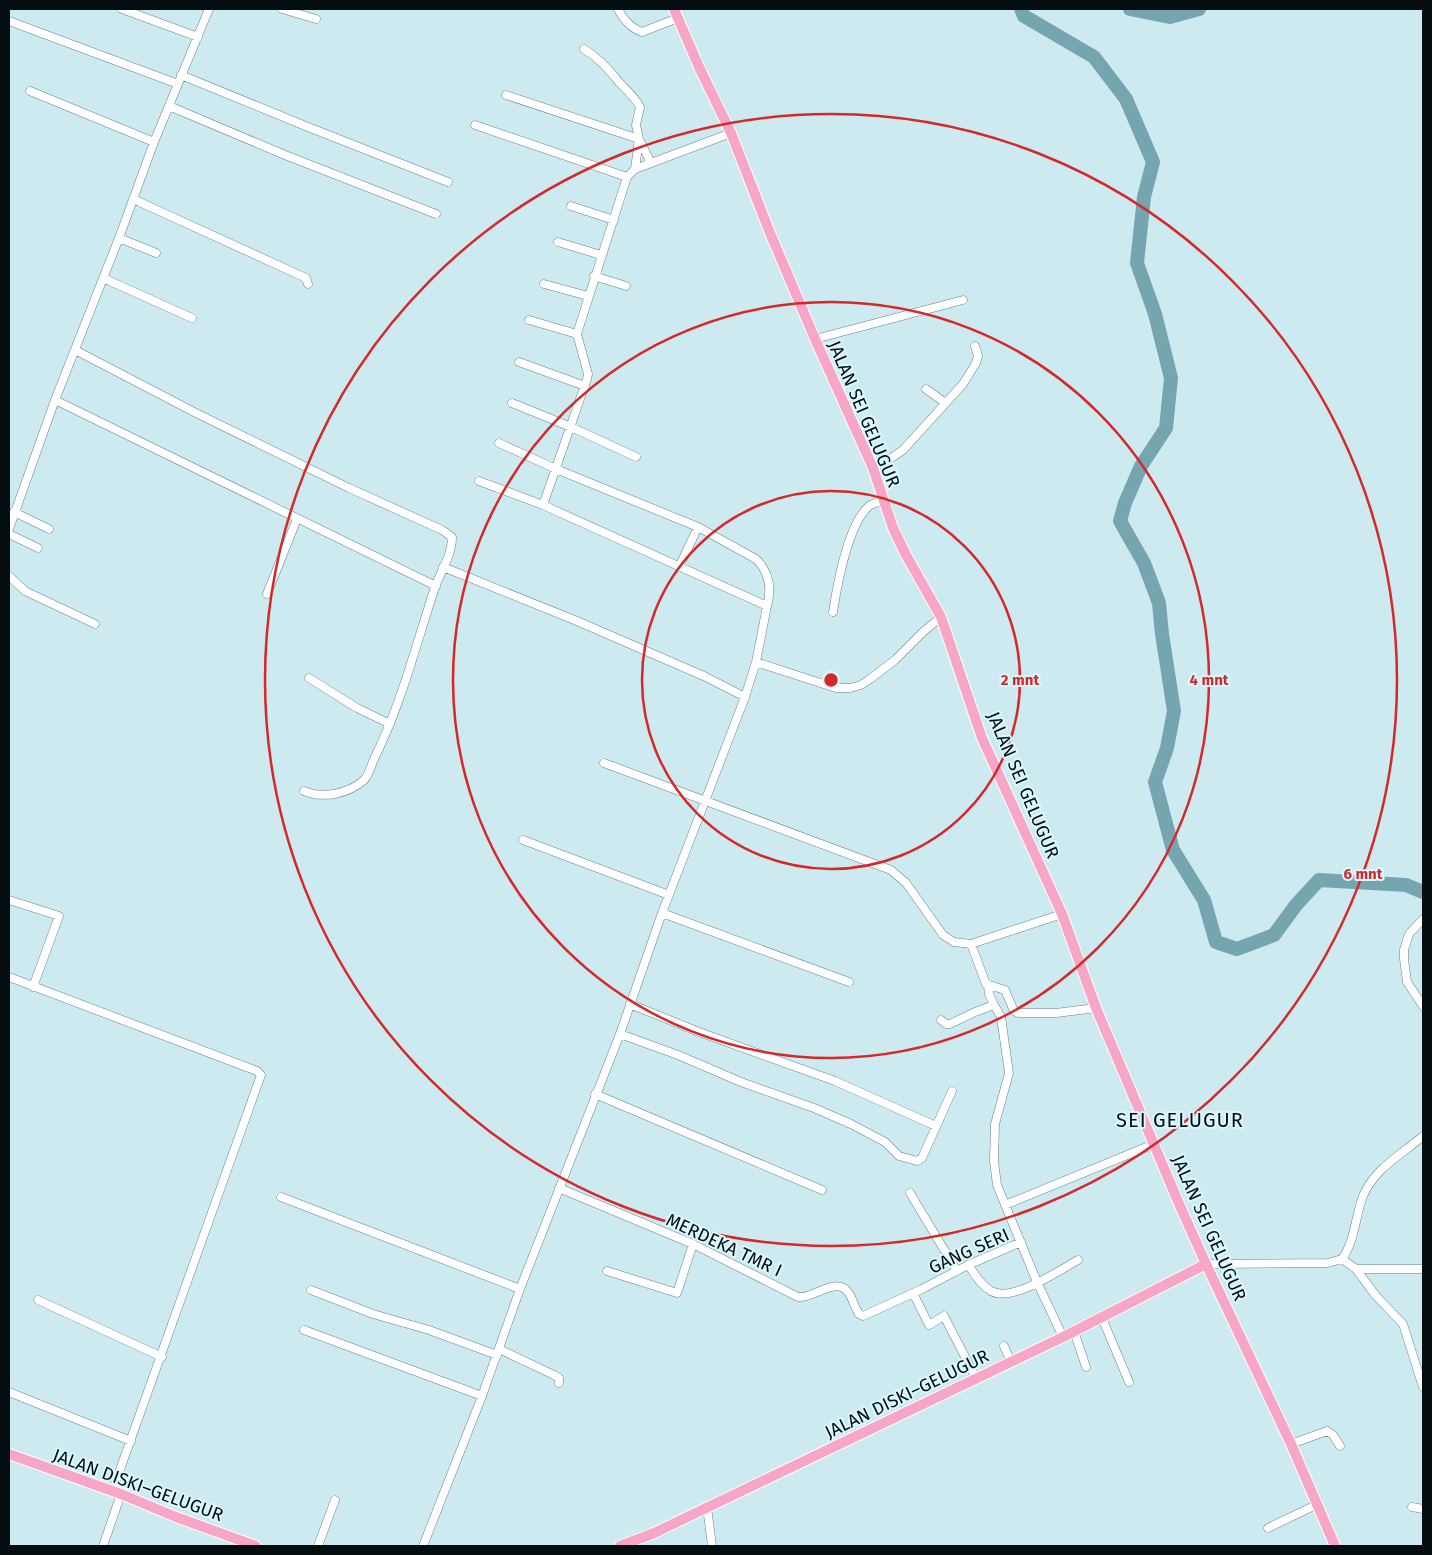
<svg xmlns="http://www.w3.org/2000/svg" width="1432" height="1555" font-family="'Fira Sans',sans-serif">
	<style>
		.lines { fill: none; stroke-linecap: round; stroke-linejoin: round }
		.river { stroke: #75a6b0; stroke-width: 14 }
		.minor-casing { stroke: #69848a; stroke-width: 9 }
		.major-casing { stroke: #fff; stroke-width: 12 }
		.minor { stroke: #fff; stroke-width: 8 }
		.major { stroke: #f7a6c5; stroke-width: 10 }
		.ring { fill: none; stroke: #d62828; stroke-width: 2.5 }
		.labels { text-anchor: middle; stroke-width: 4; stroke-linejoin: round; paint-order: stroke }
		.street-label { font-size: 18px; fill: #040d0f; stroke: #daf8fe }
		.quarter-label { font-size: 20px; letter-spacing: 1px; fill: #040d0f; stroke: #daf8fe }
		.centre { fill: #d62828; stroke: #daf8fe; stroke-width: 2.5 }
		.ring-label { font-size: 15px; text-anchor: middle; font-weight: bold; fill: #d62828; stroke: #daf8fe; stroke-width: 4; stroke-linejoin: round; paint-order: stroke }
	</style>
	<rect width="100%" height="100%" fill="#cdeaf1"/>
	<g class="lines">
		<!-- river -->
		<path class="river" d="M1021,9L1024,16L1094,57L1126,99L1153,162L1144,197L1137,263L1155,314L1171,378L1166,428L1141,466L1125,503L1120,521L1144,563L1159,603L1162,634L1174,711L1167,748L1155,782L1173,850L1204,900L1216,942L1237,949L1274,935L1296,905L1319,880L1406,885L1423,892
			M1130,9L1170,17L1199,9"/>
		<!-- minor casing -->
		<g class="minor-casing">
			<path id="minor" d="M122,9L198,37
				M282,9L316,19
				M618,9C622,18 632,29 642,32L678,18
				M9,21L178,84
				M584,49C599,58 608,69 619,82C627,91 635,97 640,107L636,125L639,139L635,169
				M181,75L308,127L448,182
				M30,91L154,142
				M506,95L639,139L651,163
				M169,106L285,155L436,214
				M475,125L627,177
				M133,199L306,278L308,284
				M571,206L614,220
				M119,238L156,253
				M558,242L601,255
				M594,276L626,286
				M103,278L192,318
				M544,284L588,296
				M529,320L577,334
				M815,339L963,300
				M75,350L196,413L349,488L442,530L452,537C452,555 441,571 435,587C416,645 401,705 374,759C371,766 369,775 364,780C348,794 323,799 304,791
				M519,362L585,386
				M926,389L944,402
				M55,400L436,586
				M512,403L571,427L636,457
				M499,443L556,469L698,527L679,567
				M873,468L890,459L903,450L963,384L976,363L978,356L975,346
				M543,505L587,379L588,374L577,334L627,177L635,169L731,133
				M14,512L49,529
				M698,527L756,559C769,572 772,588 767,606
				M9,529L55,400L119,238L154,142L209,9
				M9,534L38,548
				M443,567L577,621L706,677L745,697
				M9,576L25,591L95,624
				M267,594L297,519
				M833,612C837,586 848,524 869,506C872,504 878,502 883,500
				M756,662L836,688H850L861,685L870,679L895,660L923,632L941,617
				M309,678L357,708L390,724
				M604,763L891,870L906,883L943,935L954,942L971,944L1062,914
				M523,840L669,895
				M9,900L59,916L33,987
				M662,913L849,982
				M1423,919L1409,934L1404,950V959L1407,982L1423,1006
				M971,944L986,984L1005,990L1014,1011L1018,1013H1056L1096,1008
				M9,977L257,1071L261,1075L112,1492
				M988,986L989,994L994,1005L1001,1017L1009,1073L995,1124L994,1161L997,1185L1037,1282L1063,1337
				M630,1004L699,1032L835,1081L936,1126
				M941,1020L946,1024H950L975,1012L994,1005
				M620,1034L678,1055L741,1082L814,1108L851,1124L885,1142L899,1156L917,1161L922,1158L952,1091
				M595,1094L822,1190
				M559,1188L693,1244L798,1297C813,1299 836,1276 848,1292C853,1298 854,1307 859,1314L863,1316L922,1289L968,1265L1021,1242
				M910,1193L957,1271
				M281,1197L520,1289
				M1005,1205L1154,1144
				M1342,1259L1356,1269L1376,1296L1403,1324L1423,1387
				M1206,1264L1328,1263L1342,1259C1355,1241 1355,1217 1363,1196C1375,1168 1401,1155 1423,1136
				M968,1265C975,1274 981,1286 991,1291C1012,1303 1058,1271 1078,1260
				M1356,1269H1423
				M607,1271L677,1293L693,1244
				M311,1290L373,1314L429,1330L497,1355
				M913,1293L929,1325L944,1316L976,1378
				M38,1300L162,1357
				M1102,1318L1129,1382
				M304,1330L482,1396
				M1074,1331L1086,1367
				M1004,1346L1011,1362
				M499,1349L554,1375L559,1378V1383
				M9,1392L131,1441
				M1291,1444L1327,1431L1333,1435L1340,1446
				M707,1507L712,1546
				M1412,1507L1423,1509
				M1268,1528L1316,1505
				M103,1546L121,1494
				M318,1546L335,1500
				M423,1546L482,1396L520,1289L620,1034L662,913L745,697L756,662L767,606L543,505L479,481"/>
		</g>
		<!-- major casing -->
		<g class="major-casing">
			<path id="major" d="M674,9L699,67L731,133L770,233L815,339L873,468L893,528L906,555L941,617L982,738L1062,914L1096,1008L1180,1206L1206,1264L1291,1444L1335,1546
				M9,1454L121,1494L176,1517L256,1546
				M620,1546L654,1533L1063,1337L1206,1264"/>
		</g>
		<!-- minor -->
		<use href="#minor" class="minor"/>
		<!-- major -->
		<use href="#major" class="major"/>
	</g>
	<!-- distance rings -->
	<g class="ring">
		<circle cx="831" cy="680" r="189"/>
		<circle cx="831" cy="680" r="378"/>
		<circle cx="831" cy="680" r="566"/>
	</g>
	<g class="labels">
		<!-- street labels -->
		<g class="street-label">
			<text transform="translate(864 414) rotate(67)" y="6">JALAN SEI GELUGUR</text>
			<text transform="translate(1023 785) rotate(67)" y="6">JALAN SEI GELUGUR</text>
			<text transform="translate(1209 1228) rotate(66)" y="6">JALAN SEI GELUGUR</text>
			<text transform="translate(724 1245) rotate(25)" y="6">MERDEKA TMR I</text>
			<text transform="translate(969 1251) rotate(-24)" y="6">GANG SERI</text>
			<text transform="translate(907 1394) rotate(-26)" y="6">JALAN DISKI–GELUGUR</text>
			<text transform="translate(138 1485) rotate(20)" y="6">JALAN DISKI–GELUGUR</text>
		</g>
		<!-- quarter labels -->
		<g class="quarter-label">
			<text x="1180" y="1127">SEI GELUGUR</text>
		</g>
	</g>
	<circle cx="831" cy="680" r="8" class="centre"/>
	<g class="ring-label">
		<text x="1020" y="685">2 mnt</text>
		<text x="1209" y="685">4 mnt</text>
		<text x="1363" y="879">6 mnt</text>
	</g>
	<!-- border -->
	<rect width="1432" height="1555" fill="none" stroke="#040d0f" stroke-width="20"/>
</svg>
